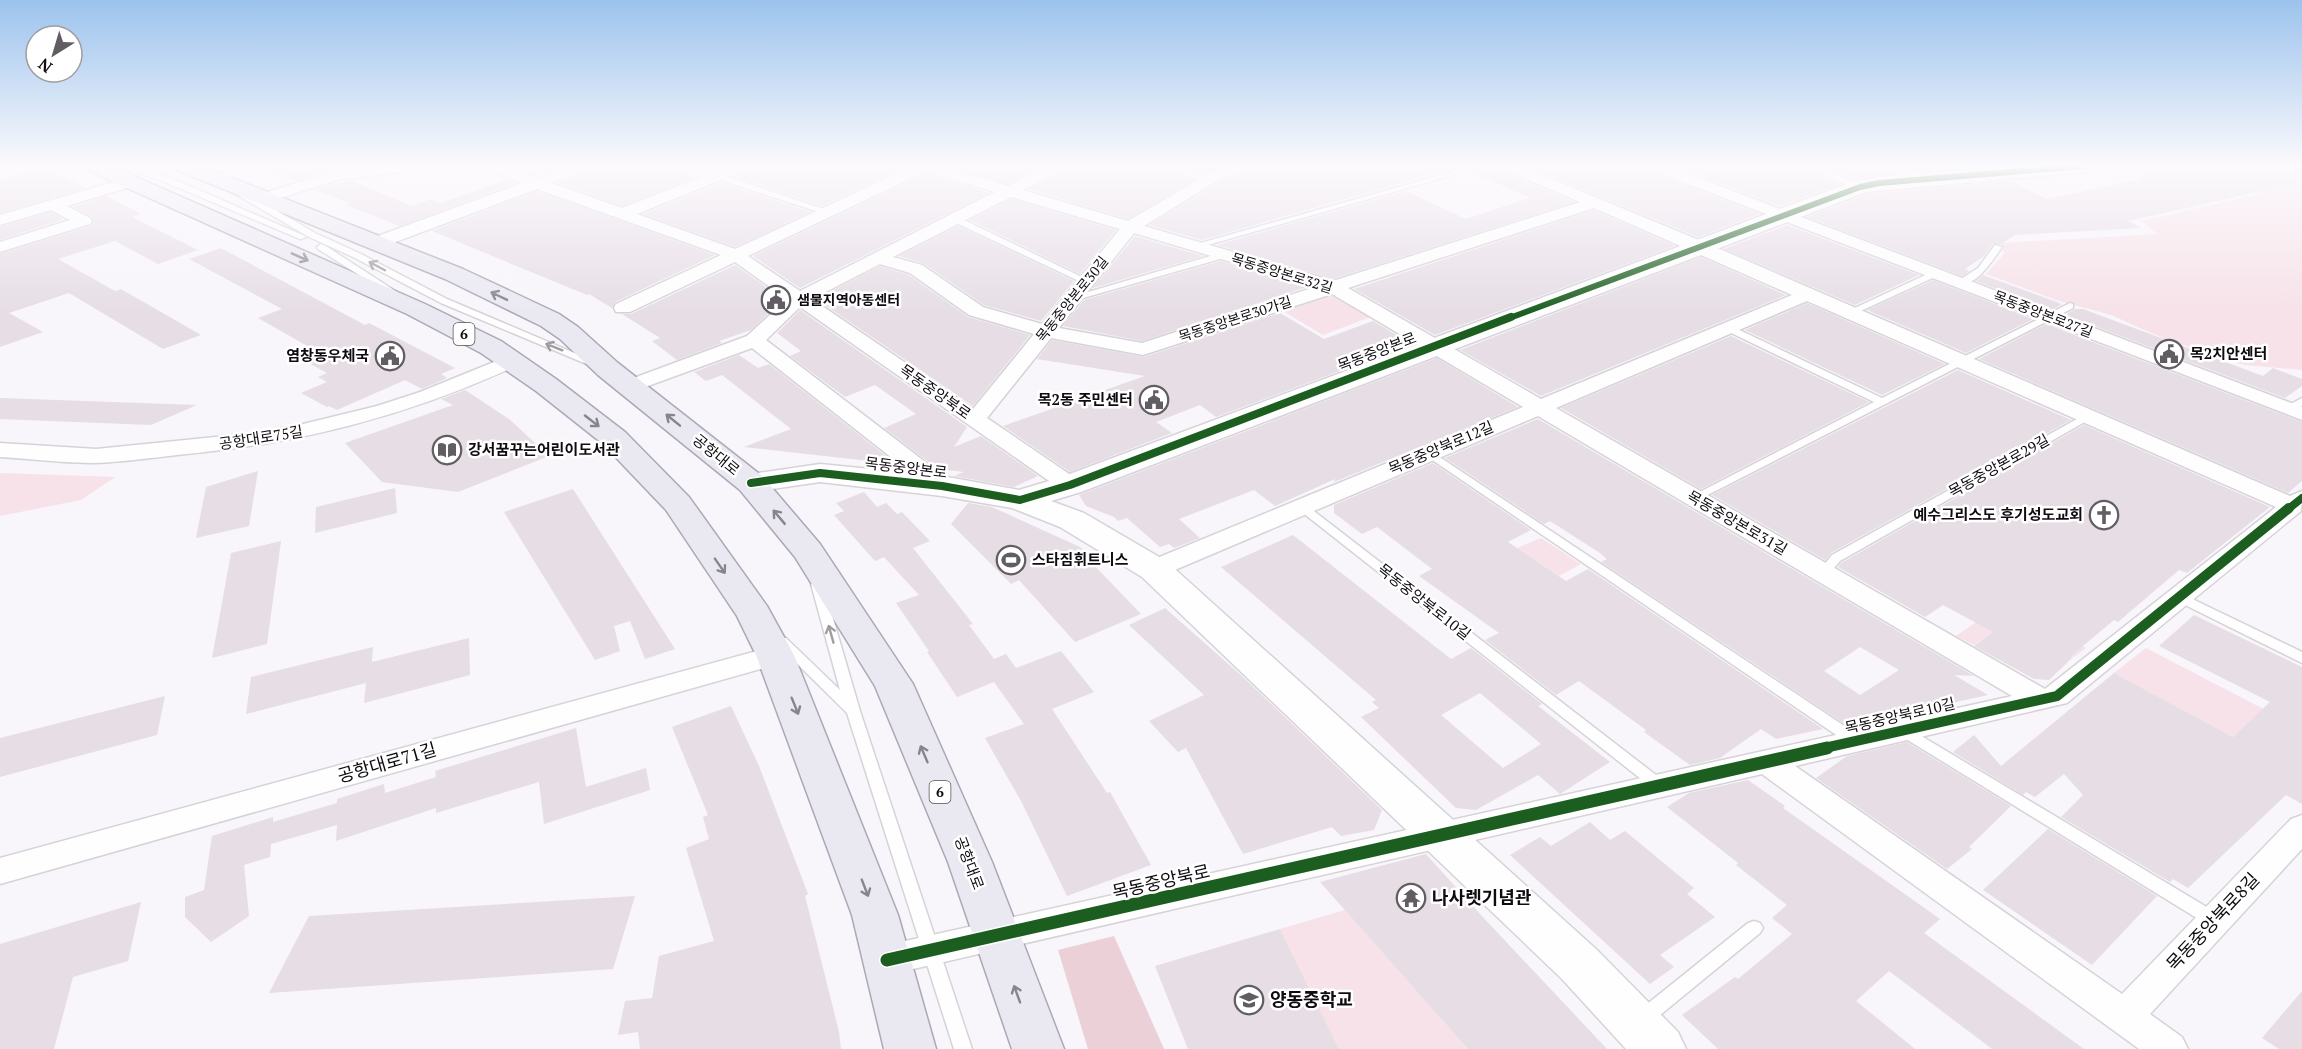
<svg xmlns="http://www.w3.org/2000/svg" width="2302" height="1049" font-family="'PT Serif','Noto Sans KR',serif">
	<style>
		.green { fill: #f6e2e8 }
		.forest { fill: #ebd0d8 }
		.building { fill: #e6dde5; fill-rule: evenodd }
		.lines { fill: none; stroke-linecap: round; stroke-linejoin: round }
		.lane-casing { stroke: #d6d3d8; stroke-width: 3 }
		.street-casing { stroke: #d6d3d8; stroke-width: 3 }
		.secondary-casing { stroke: #d6d3d8; stroke-width: 3 }
		.primary-casing { stroke: #aba8b7; stroke-width: 3 }
		.lane { fill: #fefefe; fill-rule: evenodd }
		.street { fill: #fefefe; fill-rule: evenodd }
		.secondary { fill: #fefefe; fill-rule: evenodd }
		.primary { fill: #eae8f1; fill-rule: evenodd }
		.cycleway-far3-casing { stroke: #fff; stroke-width: 9 }
		.cycleway-far2-casing { stroke: #fff; stroke-width: 11 }
		.cycleway-far1-casing { stroke: #fff; stroke-width: 14 }
		.cycleway-casing { stroke: #fff; stroke-width: 16 }
		.cycleway-far3 { stroke: #1b5e20; stroke-width: 6 }
		.cycleway-far2 { stroke: #1b5e20; stroke-width: 8 }
		.cycleway-far1 { stroke: #1b5e20; stroke-width: 10 }
		.cycleway { stroke: #1b5e20; stroke-width: 13 }
		.oneway { stroke: #87858c }
		.oneway2 { stroke: #9e9d9f }
		.labels { text-anchor: middle; stroke-width: 5; stroke-linejoin: round; paint-order: stroke }
		.far-street-label { font-size: 14px; fill: #0f0b10; stroke: #fff }
		.far-poi-label { font-size: 14px; font-weight: bold; fill: #0f0b10; stroke: #fff; text-anchor: start }
		.shield { fill: #fff; stroke: #575458; stroke-width: 1.5 }
		.shield-label { font-size: 14px; font-weight: bold; fill: #0f0b10 }
		.street-label { font-size: 15px; fill: #0f0b10; stroke: #fff }
		.poi-label { font-size: 15px; font-weight: bold; fill: #0f0b10; stroke: #fff; text-anchor: start }
		.near-street-label { font-size: 18px; fill: #0f0b10; stroke: #fff }
		.near-poi-label { font-size: 18px; font-weight: bold; fill: #0f0b10; stroke: #fff; text-anchor: start }
	</style>
	<rect width="100%" height="100%" fill="#f8f5fb"/>
	<!-- green -->
	<path class="green" d="M2184,166H2213L2302,185V370L2244,365L2165,339L2111,315L2056,300L1986,274L2004,254L2001,243L2157,234L2142,221L2259,194Z
		M1327,295L1337,296L1373,316L1323,335L1283,311Z
		M0,473L115,477L81,500L0,516Z
		M1541,538L1581,564L1559,576L1517,548Z
		M2004,603L2086,648L2074,657L2050,645L1994,632L1974,645L1956,636Z
		M2146,648L2302,729L2253,718L2233,737L2114,673Z
		M1345,910L1468,1049H1339L1280,929Z"/>
	<!-- forest -->
	<path class="forest" d="M1114,936L1164,1049H1088L1058,950Z"/>
	<!-- building -->
	<path class="building" d="M263,166H315L328,171L294,181Z
		M592,166H665L697,177L622,206L558,183L589,171Z
		M758,166H908L822,206L735,177Z
		M946,166H1043L1008,184Z
		M1068,166H1091L1118,172L1132,166H1165L1193,181L1128,219L1029,189L1065,171Z
		M1182,166H1227L1202,175Z
		M1259,166H1443V171L1202,240L1149,225L1221,181L1256,171Z
		M1486,166H1498L1502,171L1574,202L1333,279L1217,245L1406,191L1466,219L1530,198L1471,172Z
		M1525,166H1644L1648,171L1760,214L1698,237Z
		M1673,166H1819L1822,176L1840,184L1780,206Z
		M1831,166H1879L1882,171L1890,174L1853,179L1832,169Z
		M1907,166H1979L1921,171Z
		M2143,166H2302V182L2128,221L2141,228L2015,235L2001,244H1993L1984,256L1965,269L1970,271L1962,276L1807,217L1867,194L2011,181L2047,199L2142,179Z
		M43,167L86,188L0,213V182L39,171Z
		M926,173L989,193L800,288L753,256Z
		M350,180L412,206L431,199L441,203L506,180L515,183L400,226L345,205L351,203L314,190Z
		M721,183L810,212L735,247L643,214Z
		M537,191L715,255L615,302L612,308L589,294L587,295L432,231Z
		M106,196L141,214L132,217L198,250L158,264L115,241L58,259L115,291L121,289L201,335L163,349L69,293L9,313L43,332L0,347V254L91,226L94,222L92,217L73,207Z
		M1011,199L1116,230L1080,274L970,220Z
		M1594,210L1675,246L1435,335L1354,289Z
		M51,212L64,219L0,240V227Z
		M1787,225L1919,275L1855,305L1724,249Z
		M958,226L1074,281L1041,321L984,305L923,263L899,256Z
		M1135,236L1203,256L1093,288Z
		M221,248L365,325L369,323L455,368L441,374L447,378L422,389L405,380L337,410L329,406L327,407L301,393L327,382L318,377L327,373L292,354L309,347L258,318L282,309L189,259Z
		M1701,257L1786,295L1541,396L1460,350Z
		M1221,261L1307,287L1142,341L1063,326L1084,300Z
		M735,265L783,299L751,330L719,341L722,343L677,360L652,341L660,338L622,314H631Z
		M880,266L909,275L968,317L1030,335L973,406L816,299Z
		M1983,275L2062,304L2052,310L1976,281Z
		M1933,280L2033,319L1966,353L1867,310Z
		M1807,303L1945,364L1882,395L1745,330Z
		M2075,309H2083L2263,376L2273,368L2302,379V386L2285,398L2065,315Z
		M800,310L967,427L954,447L981,436L1038,476L1014,487L954,476L964,472L938,469L884,428L916,414L875,385L845,397L790,356L801,351L777,333Z
		M1280,313L1324,339L1373,321L1412,344L1216,417L1200,405L1156,422L1172,433L1070,472L1003,426L1145,376L1037,359L1052,340L1144,357Z
		M2046,324L2302,422V481L2288,493L1979,359Z
		M1731,336L1869,402L1701,489L1561,408Z
		M739,355L758,368L769,364L896,464L744,447L791,429L722,375L706,381L694,372Z
		M1437,358L1518,407L1334,482L1335,479L1275,506L1254,490L1179,519L1200,538L1174,548L1169,544L1160,547L1127,518L1118,521L1114,517L1086,506L1079,495Z
		M1958,370L2071,420L1831,553L1825,560L1712,495Z
		M465,390L509,419L549,456L458,492L382,482L345,443L453,405L441,399Z
		M0,398L197,405L151,425L0,419Z
		M1538,419L1974,676L1954,675L1988,695L1952,703L1951,700L1845,724L1601,562L1607,559L1600,553L1550,521L1544,524L1445,458ZM1860,647L1899,670L1860,695L1824,671Z
		M2084,425L2270,507L2187,573L2179,570L2118,622L2114,620L2071,656L2073,657L2049,680L2034,679L1974,646L1993,632L1943,605L1925,617L1838,567L1841,563Z
		M1433,463L1531,530L1508,542L1566,581L1588,569L1823,729L1776,739L1761,729L1720,758L1690,765L1644,732L1646,730L1579,681L1556,695L1485,640L1499,633L1419,576L1432,569L1377,527L1362,534L1334,513V505Z
		M258,471L249,526L196,538L206,487Z
		M395,488L397,513L315,533L316,507Z
		M573,489L675,649L645,659L630,621L614,626L620,651L595,660L504,512Z
		M864,492L877,507L886,503L897,514L902,512L930,541L913,548L973,624L969,625L994,659L1006,654L1016,668L1061,651L1094,692L1052,709L1107,793L1110,792L1151,865L1067,896L1021,801L985,738L1024,724L994,682L957,697L927,652L929,651L896,603L919,595L884,557L875,561L834,515L844,511L836,503Z
		M968,503L992,507L1080,547L1093,559L1089,560L1141,614L1075,642L1019,580L1011,584L951,524Z
		M1293,535L1451,659L1471,648L1542,704L1538,706L1610,762L1560,794L1538,775L1476,810L1456,808L1361,717L1379,708L1372,702L1376,700L1221,567ZM1480,693L1541,744L1503,768L1441,715Z
		M281,541L267,644L212,658L231,553Z
		M1165,608L1242,676L1382,810L1374,830L1341,836L1332,827L1243,854L1186,748L1178,752L1149,721L1204,695L1129,625Z
		M2194,615L2302,667V804L2286,795L2188,888L2173,879L2170,882L2061,817L2083,795L2064,774L2035,797L2026,792L2023,795L1953,752L1974,735L2001,766L2114,673L2233,737L2270,702L2159,646Z
		M469,638L470,675L364,703L366,683L246,714L251,677L373,647L372,662Z
		M165,696L157,735L0,777V738Z
		M731,706L759,766L808,894L805,896L839,1032L841,1049H640L638,1032L618,1035L625,1001L652,998L659,956L714,941L686,848L709,839L703,817L708,815L672,727Z
		M576,728L586,787L646,768L650,790L544,824L539,782L436,813V808L336,841L337,825L271,844L270,857L244,865L249,916L211,942L185,917V897L204,890L212,836L273,817V822L337,803V799L384,784L385,793L436,777L435,771Z
		M1907,742L2011,806L1969,847L1972,849L1947,869L1816,778L1847,756Z
		M1748,780L1785,806L1783,808L1940,919L1924,933L2084,1049H1992L1889,971L1856,1001L1915,1049H1718L1682,1015L1735,977L1738,979L1792,934L1772,918L1787,905L1736,865L1738,863L1667,807L1689,793Z
		M1590,822L1610,840L1625,831L1694,888L1687,894L1715,917L1660,955L1674,967L1650,984L1510,855L1540,837L1551,846Z
		M2048,829L2157,896L2092,965L1983,890Z
		M1426,854L1480,914L1607,1049H1468L1320,882Z
		M635,896L613,969L269,993L309,916Z
		M141,902L128,961L73,977L54,1049H0V944Z
		M1280,929L1339,1049H1188L1155,966Z
		M2302,991V1049H2279L2262,1038Z"/>
	<g class="lines">
		<!-- lane casing -->
		<g class="lane-casing">
			<path id="lane" d="M119,166H130L171,178L307,237L300,239L165,182Z
				M250,166H261L219,181L212,179Z
				M1167,166H1177L1210,181L1203,183Z
				M1473,166H1484L1197,248L1190,246Z
				M1821,166H1829L1830,171L1864,187L1857,189L1823,174Z
				M1981,166H1992L2010,173L2006,175Z
				M714,174H720L832,212L825,214L714,178Z
				M239,192H245L315,233L359,253L447,299L598,363L593,366L589,365L441,303L353,257L309,237L239,196Z
				M952,217H958L1090,281L1089,283H1083L952,221Z
				M321,244L324,245L400,294L395,297L392,296L318,249L317,247Z
				M1995,245L2002,247C1992,261 1977,286 1958,285V281L1978,268Z
				M1224,252L1228,255L1227,257L1076,300L1073,301L1068,298Z
				M1936,270L1939,271V275L1852,315L1849,316L1844,313Z
				M2070,303L2073,304V308L1698,500L1694,502L1688,498L1874,402L1725,330V326H1731L1882,398Z
				M2302,398V406L2293,411H2285L2284,409L2285,407Z
				M2086,414L2091,417L2090,419L1840,561L1827,576H1819L1817,573L1832,555Z
				M1429,450L1861,737L1863,741L1861,745L1856,746L1851,745L1425,455L1423,453L1425,451Z
				M1302,503L1306,505L1665,782L1668,786L1665,790L1660,792L1655,790L1298,509L1296,507L1298,505Z
				M817,580L823,584L860,711L972,1049H954L847,713L774,641L776,638H786L840,690L811,584Z
				M2180,593L2302,652V663L2175,600L2174,597L2175,594Z
				M1903,725L2220,915L2222,920L2220,925L2214,927L2208,925L1898,734L1896,730L1898,726Z
				M1754,921L1760,923L1763,928L1760,933L1648,1025L1642,1027L1636,1025L1633,1019L1636,1013L1748,923Z"/>
		</g>
		<!-- street casing -->
		<g class="street-casing">
			<path id="street" d="M17,166H41L38,169L0,180V170Z
				M376,166H418L410,171L341,179L264,203L256,198L258,195L339,170Z
				M482,166H503L537,178L570,166H590L588,169L551,183L622,208L730,166H750L748,169L637,214L735,249L913,166H939L1008,186L1048,166H1066L1064,169L1023,190L1128,221L1210,173L1234,166H1257L1255,169L1220,179L1144,226L1333,281L1580,202L1503,169L1500,166H1520L1706,243L2290,496L2302,491L2301,511L2067,703L1795,766L2122,994L2291,819L2302,815V849L2150,1014L2182,1037L2188,1049H2139L1762,774L887,975L875,971L870,960L875,949L887,945L2012,696L1538,416L1163,575L1154,577L1145,575L1141,569L1145,563L1523,407L1332,294L1143,355L1051,338L987,418L1078,480L1082,485L1078,490L1070,492L1062,490L800,307L766,340L950,481L954,486L950,491L942,493L934,491L752,348L637,390L630,392L623,390L620,386L623,382L747,336L787,299L735,262L630,312H616L614,308L616,304L721,255L537,189L382,247H370L368,243L370,239L522,183L484,169ZM926,171L995,192L800,291L748,256ZM1011,197L1120,229L1042,324L983,307L922,265L893,257ZM1594,208L1792,295L1541,399L1348,288ZM1134,233L1315,287L1142,343L1059,328ZM880,264L910,273L969,315L1034,334L973,409L812,299ZM1807,301L2276,507L2045,689L1556,408Z
				M1646,166H1667L2302,407V420L1649,169Z
				M1881,166H1902L1930,177L1933,180L1930,183H1920L1884,169Z
				M131,177L136,179L139,182L136,185L67,206L90,218L92,221L90,224L0,252V242L70,220L51,210L0,225V215Z
				M511,355L518,357L521,361L518,365C407,416 298,444 177,455C150,458 122,462 95,463C64,463 32,459 0,457V443L96,449L255,433L299,425L377,406L420,392Z
				M775,646L785,648L789,655L785,662L0,884V858Z"/>
		</g>
		<!-- secondary casing -->
		<g class="secondary-casing">
			<path id="secondary" d="M2011,166H2093L2090,170L2083,172L1866,192L1081,492L1051,501L1084,513L1166,561L1596,949L1678,1032L1686,1049H1626L1562,979L1142,577L1060,527L1012,508L942,496L820,482L751,492L740,490L735,483L740,476L751,474L820,464L942,476L1019,490L1059,478L1852,182L1879,177Z"/>
		</g>
		<!-- primary casing -->
		<g class="primary-casing">
			<path id="primary" d="M84,166H111L425,304L501,341L556,379L625,432L689,497L767,606L794,655L898,915L936,1049H884L852,915L756,655L737,616L666,510L603,444L536,391L481,353L407,314L87,170Z
				M174,166H202L463,269L559,314L578,327L618,363L762,476L820,544L913,684L992,862L1064,1049H1012L948,862L875,686L795,557L740,490L598,375L560,339L541,326L445,279L177,170Z"/>
		</g>
		<!-- lane -->
		<use href="#lane" class="lane"/>
		<!-- street -->
		<use href="#street" class="street"/>
		<!-- secondary -->
		<use href="#secondary" class="secondary"/>
		<!-- primary -->
		<use href="#primary" class="primary"/>
		<!-- cycleway-far3 casing -->
		<g class="cycleway-far3-casing">
			<path id="cycleway-far3" d="M1507,319L1860,187L1879,183L2083,166"/>
		</g>
		<!-- cycleway-far2 casing -->
		<g class="cycleway-far2-casing">
			<path id="cycleway-far2" d="M751,483L820,473L942,486L1020,500L1070,485L1511,317
				M2287,510L2302,498"/>
		</g>
		<!-- cycleway-far1 casing -->
		<g class="cycleway-far1-casing">
			<path id="cycleway-far1" d="M1820,749L2057,696L2289,508"/>
		</g>
		<!-- cycleway casing -->
		<g class="cycleway-casing">
			<path id="cycleway" d="M887,960L1827,748"/>
		</g>
		<!-- cycleway-far3 -->
		<use href="#cycleway-far3" class="cycleway-far3"/>
		<!-- cycleway-far2 -->
		<use href="#cycleway-far2" class="cycleway-far2"/>
		<!-- cycleway-far1 -->
		<use href="#cycleway-far1" class="cycleway-far1"/>
		<!-- cycleway -->
		<use href="#cycleway" class="cycleway"/>
	</g>
	<!-- one-way arrows -->
	<defs><path id="oneway-shaft" d="M-6 0H5M1.5-3L5.5 0L1.5 3" fill="none" stroke-width="1.6" stroke-linecap="round" stroke-linejoin="round" transform="scale(1.5)"/></defs>
	<g class="oneway">
		<use href="#oneway-shaft" transform="translate(300 257) rotate(24)"/>
		<use href="#oneway-shaft" transform="translate(499 296) rotate(-154)"/>
		<use href="#oneway-shaft" transform="translate(673 420) rotate(-141)"/>
		<use href="#oneway-shaft" transform="translate(592 421) rotate(38)"/>
		<use href="#oneway-shaft" transform="translate(779 517) rotate(-130)"/>
		<use href="#oneway-shaft" transform="translate(720 566) rotate(55)"/>
		<use href="#oneway-shaft" transform="translate(795 706) rotate(68)"/>
		<use href="#oneway-shaft" transform="translate(924 754) rotate(-113)"/>
		<use href="#oneway-shaft" transform="translate(865 888) rotate(69)"/>
		<use href="#oneway-shaft" transform="translate(1017 994) rotate(-110)"/>
	</g>
	<g class="oneway2">
		<use href="#oneway-shaft" transform="translate(377 266) rotate(-152)"/>
		<use href="#oneway-shaft" transform="translate(554 347) rotate(-158)"/>
		<use href="#oneway-shaft" transform="translate(831 634) rotate(-106)"/>
	</g>
	<!-- sky -->
	<linearGradient id="sky" x2="0" y2="1"><stop stop-color="#9cc3ed"/><stop offset="0.53" stop-color="#fcfafd"/><stop offset="1" stop-color="#fcfafd" stop-opacity="0"/></linearGradient>
	<rect width="2302" height="313" fill="url(#sky)"/>
	<!-- icons -->
	<defs>
		<g id="civic-ring" transform="scale(1.5)"><circle r="9.5" fill="#fff" stroke="#615d62" stroke-width="1.5"/><path d="M-.6-6.5H3V-4.5H.6V-3L4-1V1h2V6H-6V1h2V-1L-.6-3ZM-1.2 2.5V6h2.4V2.5Z" fill="#615d62"/></g>
		<g id="library-ring" transform="scale(1.5)"><circle r="9.5" fill="#fff" stroke="#615d62" stroke-width="1.5"/><path d="M-6-4Q-3-5.5-.7-3.5V5Q-3 3-6 4ZM6-4Q3-5.5 .7-3.5V5Q3 3 6 4Z" fill="#615d62"/></g>
		<g id="church-ring" transform="scale(1.5)"><circle r="9.5" fill="#fff" stroke="#615d62" stroke-width="1.5"/><path d="M-1.2-6h2.4v3.5h3.3v2.4h-3.3V6h-2.4V-.1h-3.3v-2.4h3.3Z" fill="#615d62"/></g>
		<g id="stadium-ring" transform="scale(1.5)"><circle r="9.5" fill="#fff" stroke="#615d62" stroke-width="1.5"/><path d="M0-5a6.5 5 0 1 0 0 10a6.5 5 0 1 0 0-10ZM-3.5-1.8h7v3.6h-7Z" fill="#615d62"/></g>
		<g id="temple-ring" transform="scale(1.5)"><circle r="9.5" fill="#fff" stroke="#615d62" stroke-width="1.5"/><path d="M0-6L5-2H3V0L6.5 2.5H4V6H1.5V3h-3V6H-4V2.5H-6.5L-3 0V-2H-5Z" fill="#615d62"/></g>
		<g id="school-ring" transform="scale(1.5)"><circle r="9.5" fill="#fff" stroke="#615d62" stroke-width="1.5"/><path d="M0-5L7-2L0 1L-7-2ZM-4 1L0 2.5L4 1V4Q0 6-4 4Z" fill="#615d62"/></g>
	</defs>
	<g fill-rule="evenodd">
		<use href="#civic-ring" x="776" y="300"/>
		<use href="#civic-ring" x="2169" y="354"/>
		<use href="#civic-ring" x="390" y="356"/>
		<use href="#civic-ring" x="1154" y="400"/>
		<use href="#library-ring" x="447" y="450"/>
		<use href="#church-ring" x="2104" y="515"/>
		<use href="#stadium-ring" x="1011" y="560"/>
		<use href="#temple-ring" x="1411" y="898"/>
		<use href="#school-ring" x="1249" y="1000"/>
	</g>
	<g class="labels">
		<!-- far-street labels -->
		<g class="far-street-label">
			<text transform="translate(1282 273) rotate(17)" y="5">목동중앙본로32길</text>
			<text transform="translate(1072 299) rotate(-51)" y="5">목동중앙본로30길</text>
			<text transform="translate(2043 314) rotate(21)" y="5">목동중앙본로27길</text>
			<text transform="translate(1235 319) rotate(-18)" y="5">목동중앙본로30가길</text>
		</g>
		<!-- far-poi labels -->
		<g class="far-poi-label">
			<text x="797" y="305">샘물지역아동센터</text>
		</g>
		<!-- shield labels -->
		<g class="shield">
			<rect x="453.5" y="323" width="21" height="22" rx="4.5"/>
			<rect x="929.5" y="781" width="21" height="22" rx="4.5"/>
		</g>
		<g class="shield-label">
			<text x="464" y="339">6</text>
			<text x="940" y="797">6</text>
		</g>
		<!-- street labels -->
		<g class="street-label">
			<text transform="translate(1377 352) rotate(-21)" y="5">목동중앙본로</text>
			<text transform="translate(935 392) rotate(35)" y="5">목동중앙북로</text>
			<text transform="translate(261 438) rotate(-9)" y="5">공항대로75길</text>
			<text transform="translate(1441 448) rotate(-23)" y="5">목동중앙북로12길</text>
			<text transform="translate(716 455) rotate(39)" y="5">공항대로</text>
			<text transform="translate(1999 466) rotate(-29)" y="5">목동중앙본로29길</text>
			<text transform="translate(906 468) rotate(7)" y="5">목동중앙본로</text>
			<text transform="translate(1737 523) rotate(30)" y="5">목동중앙본로31길</text>
			<text transform="translate(1424 602) rotate(38)" y="5">목동중앙북로10길</text>
			<text transform="translate(1900 716) rotate(-13)" y="5">목동중앙북로10길</text>
			<text transform="translate(969 863) rotate(69)" y="5">공항대로</text>
		</g>
		<!-- poi labels -->
		<g class="poi-label">
			<text x="2190" y="359">목2치안센터</text>
			<text x="369" y="361" text-anchor="end">염창동우체국</text>
			<text x="1133" y="405" text-anchor="end">목2동 주민센터</text>
			<text x="468" y="455">강서꿈꾸는어린이도서관</text>
			<text x="2083" y="520" text-anchor="end">예수그리스도 후기성도교회</text>
			<text x="1032" y="565">스타짐휘트니스</text>
		</g>
		<!-- near-street labels -->
		<g class="near-street-label">
			<text transform="translate(387 763) rotate(-16)" y="6">공항대로71길</text>
			<text transform="translate(1161 882) rotate(-13)" y="6">목동중앙북로</text>
			<text transform="translate(2213 922) rotate(-47)" y="6">목동중앙북로8길</text>
		</g>
		<!-- near-poi labels -->
		<g class="near-poi-label">
			<text x="1432" y="904">나사렛기념관</text>
			<text x="1270" y="1006">양동중학교</text>
		</g>
	</g>
	<!-- north arrow -->
	<g transform="translate(54 54) rotate(217)"><circle r="28" fill="#ffffff" stroke="#9f9d9f" stroke-width="1.5"/>
	<path d="M0-4.5L10 22L0 15L-10 22Z" fill="#615d62"/>
	<text y="-9" font-size="16" font-weight="bold" text-anchor="middle" fill="#0f0b10">N</text>
	</g>
</svg>
